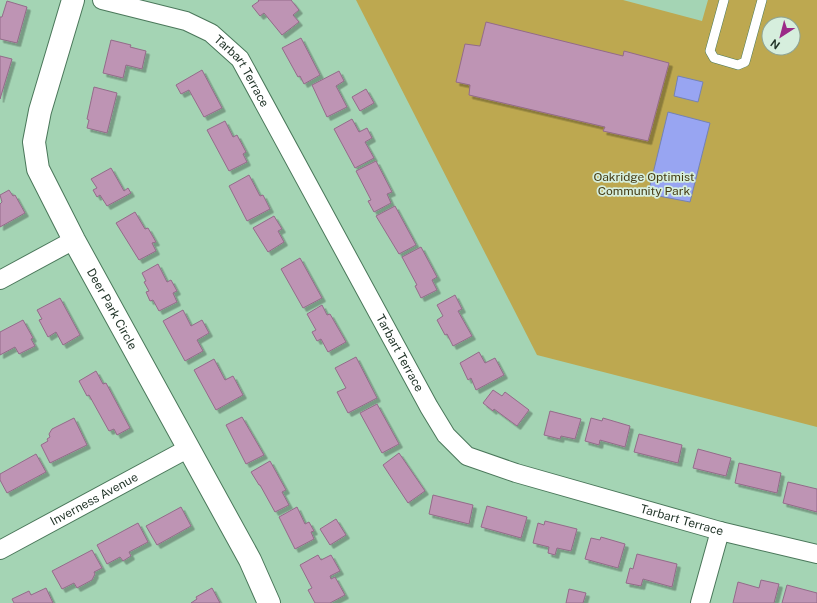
<svg xmlns="http://www.w3.org/2000/svg" width="817" height="603" font-family="'Public Sans',sans-serif">
	<style>
		.green { fill: #bda850; fill-rule: evenodd }
		.water { fill: #98a5f2; stroke: #7482b5 }
		.building { fill: #be94b4; stroke: #936b89; filter: url(#shadow) }
		.lines { fill: none; stroke-linecap: round; stroke-linejoin: round }
		.service-casing { stroke: #4a775a; stroke-width: 10 }
		.minor-casing { stroke: #4a775a; stroke-width: 20 }
		.tertiary-casing { stroke: #4a775a; stroke-width: 24 }
		.service { stroke: #fff; stroke-width: 9 }
		.minor { stroke: #fff; stroke-width: 18 }
		.tertiary { stroke: #fff; stroke-width: 22 }
		.labels { text-anchor: middle; stroke-width: 3.5; stroke-linejoin: round; paint-order: stroke }
		.street-label { font-size: 12px; fill: #1f3226; stroke: #d6eedd }
		.park-label { font-size: 12px; fill: #453c15; stroke: #d6eedd }
	</style>
	<defs>
		<filter id="shadow"><feDropShadow dx="3.5" dy="3.5" stdDeviation="0" flood-color="#0004"/></filter>
	</defs>
	<rect width="100%" height="100%" fill="#a4d4b4"/>
	<!-- green -->
	<path class="green" d="M356,0H623L702,21L708,0H817V427L537,355ZM769,24H793V48H769Z"/>
	<!-- water -->
	<path class="water" d="M678,76L703,82L698,102L674,96Z
		M668,112L710,123L690,202L648,194Z"/>
	<!-- building -->
	<path class="building" d="M258,0H291L299,10L293,15L299,22L282,35L264,13L260,16L252,6L259,1Z
		M7,1L27,7L17,43L0,39V17H2Z
		M486,22L623,56L624,51L669,63L648,141L603,131L605,127L469,95L470,85L456,82L465,44L480,46Z
		M301,38L320,75L304,84L300,76L298,77L282,48Z
		M111,40L131,45L130,47L146,51L142,69L126,65L123,78L103,73Z
		M0,56L12,59L0,99Z
		M202,70L222,108L204,117L189,90L181,94L176,85Z
		M339,71L344,81L336,86L347,107L327,117L312,85Z
		M94,87L117,93L107,133L87,128L89,120L87,119Z
		M366,89L374,103L360,111L352,97Z
		M352,119L359,132L367,128L372,138L365,142L374,158L355,168L334,129Z
		M225,121L233,137L237,135L246,152L243,154L247,162L229,171L207,130Z
		M376,161L392,192L387,194L391,203L374,212L368,201L371,200L356,171Z
		M111,168L124,191L128,188L131,193L107,206L100,195L97,197L93,190L97,188L91,179Z
		M249,175L260,196L263,195L270,209L247,221L229,186Z
		M9,190L13,196L15,195L25,213L0,227V204L2,202L0,195Z
		M395,206L416,245L399,254L376,216Z
		M135,212L145,229L148,228L156,242L152,243L156,251L139,260L116,223Z
		M274,216L282,229L278,231L284,242L268,252L253,228Z
		M421,247L437,277L432,280L437,290L421,298L415,286L417,285L402,257Z
		M300,258L322,298L303,308L281,269Z
		M158,264L167,282L171,280L177,291L173,293L177,302L159,311L153,300L150,301L146,292L149,291L144,282L146,281L142,273Z
		M455,295L462,309L458,311L472,336L453,346L447,334L445,335L437,320L443,316L437,305Z
		M60,298L80,335L63,345L56,332L48,337L39,320L42,319L37,310Z
		M322,305L327,315L330,314L346,342L328,352L321,339L317,341L312,332L316,330L307,314Z
		M183,310L191,326L202,320L209,333L197,340L203,351L185,361L163,321Z
		M23,320L33,338L31,339L35,346L19,354L15,347L0,355V332Z
		M479,352L485,363L495,358L504,375L476,390L471,378L468,380L460,363Z
		M356,357L377,398L348,413L337,392L346,388L335,368Z
		M214,359L225,380L233,376L243,395L216,410L194,370Z
		M96,371L103,384L106,383L130,428L117,435L114,429L109,431L89,395L87,396L79,381Z
		M493,390L502,396L505,392L529,410L517,426L494,409L493,411L483,403Z
		M377,404L399,444L382,453L360,413Z
		M550,411L581,419L575,439L561,436L560,439L544,435Z
		M242,417L264,455L246,464L226,425Z
		M74,418L87,445L50,463L41,445L48,441L47,439L50,437L49,434L52,429Z
		M591,418L602,421L603,418L630,426L625,447L600,440L599,445L585,441Z
		M639,434L682,445L678,463L634,452Z
		M698,449L731,458L726,476L693,468Z
		M399,453L425,491L408,503L383,465Z
		M36,454L46,472L7,493L0,480V474Z
		M270,461L286,490L282,492L289,505L275,512L260,485H259L251,472Z
		M739,463L781,473L777,493L735,483Z
		M788,482L817,489V512L783,503Z
		M433,495L473,505L469,524L429,514Z
		M487,506L527,517L521,538L481,527Z
		M181,507L191,526L157,545L146,526Z
		M297,507L305,524L309,522L314,531L311,532L314,539L295,549L279,517Z
		M336,519L346,535L330,545L320,529Z
		M545,521L577,529L571,551L557,548L555,555L548,553L549,547L533,543L538,523L544,525Z
		M138,523L148,542L129,552L131,556L123,561L120,557L107,564L97,545Z
		M601,537L625,544L618,568L585,559L591,538L600,540Z
		M92,550L102,568L94,572L95,574L92,580L77,588L74,583L62,589L52,571Z
		M637,554L677,564L672,587L643,579L641,586L626,583L630,568L633,569Z
		M318,555L321,560L331,555L340,571L330,576L331,579L335,577L345,595L330,603H315L308,590L312,588L300,565Z
		M761,580L779,584L774,603H733L738,582L759,588Z
		M787,585L817,593V603H782Z
		M46,588L53,603H14L12,599L29,591L31,595Z
		M212,588L220,603H191L197,599L196,597Z
		M569,589L586,593L583,603H566Z"/>
	<g class="lines">
		<!-- service casing -->
		<g class="service-casing">
			<path id="service" d="M724,0L710,51L714,58L738,65L745,62L762,0"/>
		</g>
		<!-- minor casing -->
		<g class="minor-casing">
			<g id="minor">
				<path id="s1" d="M102,0L186,21L211,33L240,59L429,407L446,435L467,456L516,473L720,531L817,554"/>
				<path d="M0,280L74,240"/>
				<path id="s2" d="M0,550L189,448"/>
				<path d="M700,603L720,531"/>
			</g>
		</g>
		<!-- tertiary casing -->
		<g class="tertiary-casing">
			<g id="tertiary">
				<path id="s3" d="M73,0L40,111L34,142L38,169L74,240L250,560L269,603"/>
			</g>
		</g>
		<!-- service -->
		<use href="#service" class="service"/>
		<!-- minor -->
		<use href="#minor" class="minor"/>
		<!-- tertiary -->
		<use href="#tertiary" class="tertiary"/>
	</g>
	<g class="labels">
		<!-- street labels -->
		<g class="street-label">
			<text dy="4" stroke="none"><textPath href="#s1" startOffset="164">Tarbart Terrace</textPath></text>
			<text dy="4" stroke="none"><textPath href="#s3" startOffset="333">Deer Park Circle</textPath></text>
			<text dy="4" stroke="none"><textPath href="#s1" startOffset="488">Tarbart Terrace</textPath></text>
			<text dy="4" stroke="none"><textPath href="#s2" startOffset="107">Inverness Avenue</textPath></text>
			<text dy="4" stroke="none"><textPath href="#s1" startOffset="836">Tarbart Terrace</textPath></text>
		</g>
		<!-- park labels -->
		<g class="park-label">
			<text x="644" y="181">Oakridge Optimist<tspan x="644" dy="14">Community Park</tspan></text>
		</g>
	</g>
	<!-- north arrow -->
	<g transform="translate(781 36) rotate(216)"><circle r="19" fill="#d6eedd" stroke="#8da394"/>
	<path d="M0-3L7 15L0 10L-7 15Z" fill="#9b2a88"/>
	<text y="-6" font-size="11" font-weight="bold" text-anchor="middle" fill="#1f3226">N</text>
	</g>
</svg>
